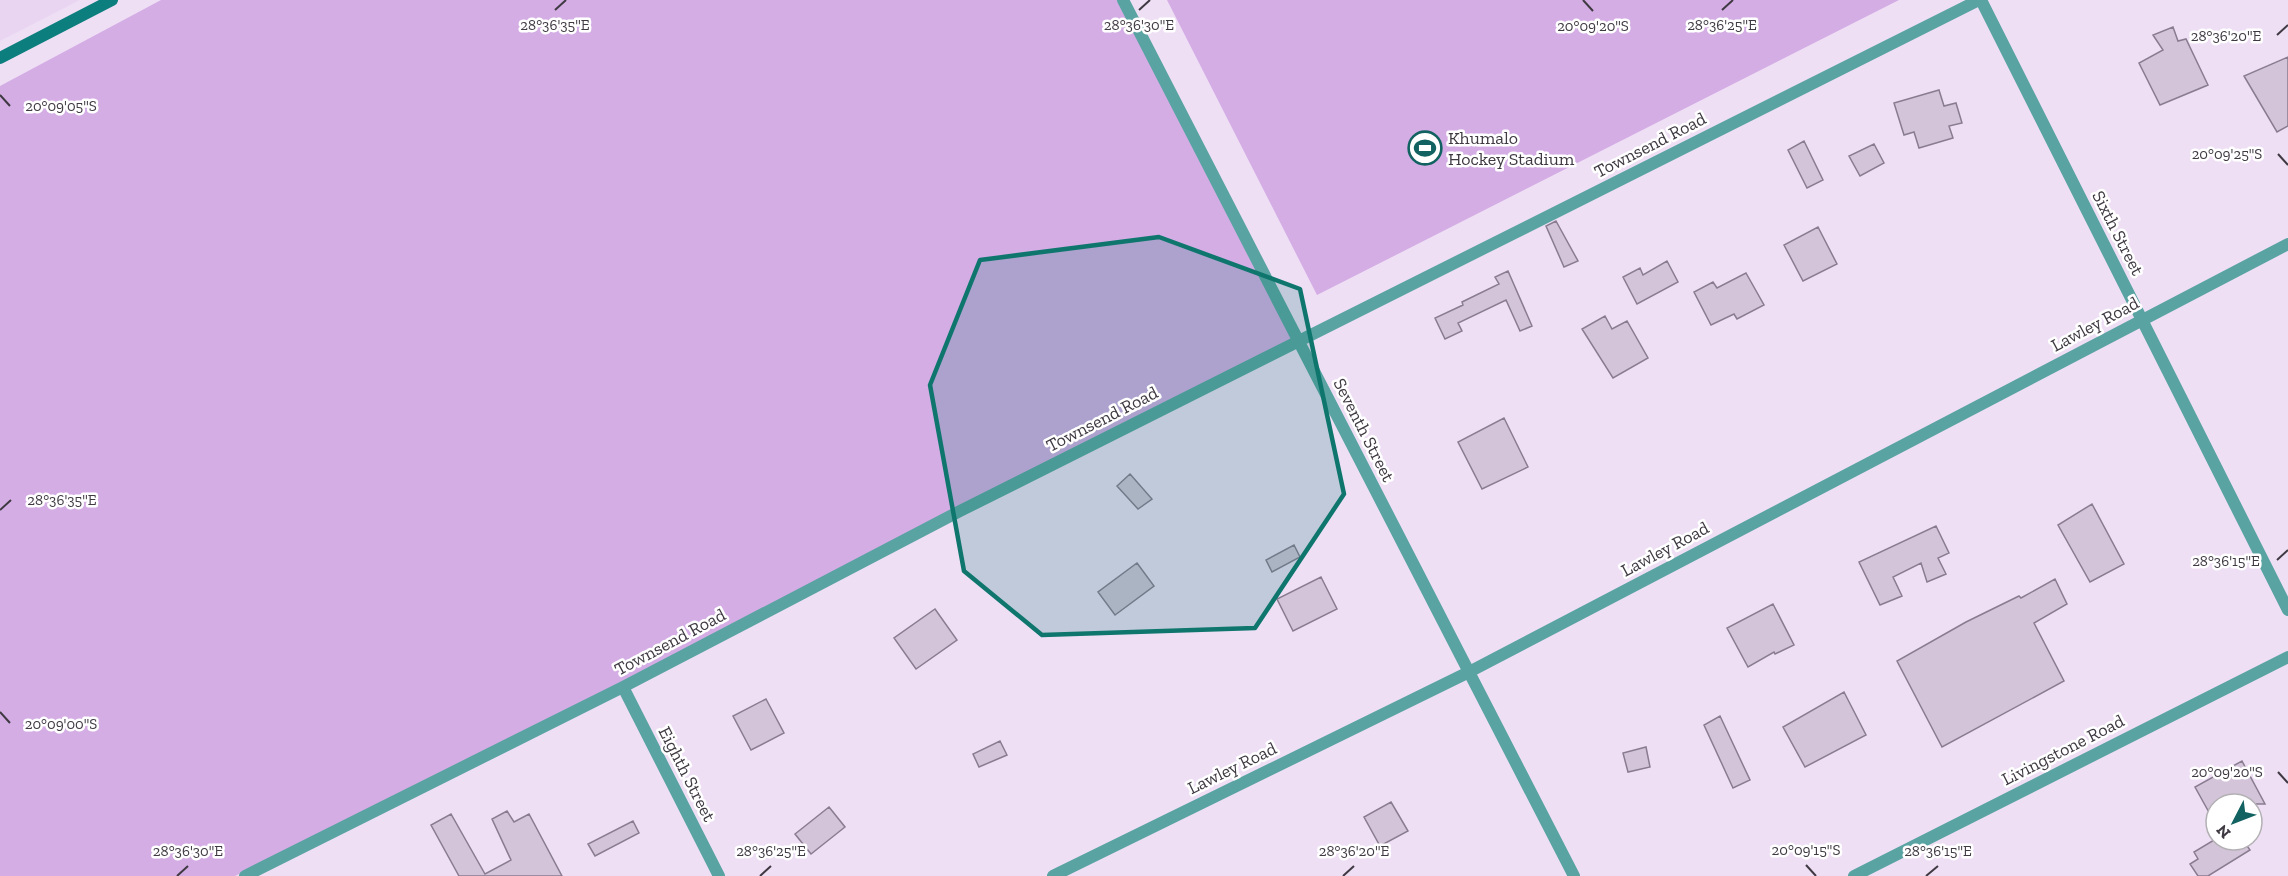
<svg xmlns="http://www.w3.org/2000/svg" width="2288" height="876" font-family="'Zilla Slab',serif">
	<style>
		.built { fill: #e9d5f2 }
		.green { fill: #d4ade5 }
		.building { fill: #d3c4d9; stroke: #8a7c90; stroke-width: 1.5 }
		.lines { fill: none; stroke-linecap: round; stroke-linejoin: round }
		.street { stroke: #59a3a2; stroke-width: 12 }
		.secondary { stroke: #0c7e7d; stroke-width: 12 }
		.marked { fill: #0f766e; fill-opacity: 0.2; stroke: #0f766e; stroke-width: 4.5; stroke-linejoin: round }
		.ticks { fill: none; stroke: #3f3942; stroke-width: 2 }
		.labels { text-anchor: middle; stroke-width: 5; stroke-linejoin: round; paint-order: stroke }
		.poi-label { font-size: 18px; fill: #3f3942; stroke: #fff; text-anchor: start }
		.street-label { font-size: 18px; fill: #3f3942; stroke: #fff }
		.ticks-label { font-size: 15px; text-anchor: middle; fill: #3f3942; stroke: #fff; stroke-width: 5; stroke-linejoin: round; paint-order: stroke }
	</style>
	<rect width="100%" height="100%" fill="#eedff5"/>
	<!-- built -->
	<path class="built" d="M0,0H80L0,41Z"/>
	<!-- green -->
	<path class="green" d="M161,0H1125L1298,342L235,876H0V86Z
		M1167,0H1899L1317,295Z"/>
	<!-- building -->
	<path class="building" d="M2173,27L2178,41L2186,39L2208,85L2160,105L2139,63L2163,50L2153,35Z
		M2288,57V126L2277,132L2244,76Z
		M1939,90L1944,106L1956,103L1962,123L1949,126L1953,138L1919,148L1914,132L1904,135L1894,103Z
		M1804,141L1823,180L1807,188L1788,150Z
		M1874,144L1884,163L1860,176L1849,156Z
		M1556,221L1578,261L1564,267L1546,226Z
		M1818,227L1837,264L1803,281L1784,245Z
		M1667,261L1678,282L1637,304L1623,277L1640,268L1643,275Z
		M1508,271L1532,326L1520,331L1506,300L1458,323L1462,331L1445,339L1435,318L1463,305L1462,302L1499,284L1495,277Z
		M1746,273L1764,305L1737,319L1734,314L1711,325L1694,292L1713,282L1717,288Z
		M1605,316L1612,329L1627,321L1648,358L1613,378L1582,329Z
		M1504,418L1528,467L1482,489L1458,442Z
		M1130,474L1152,499L1138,509L1117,486Z
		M2092,504L2124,564L2090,582L2058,525Z
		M1936,526L1949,553L1938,558L1946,574L1927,582L1921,563L1893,577L1902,596L1880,605L1859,562Z
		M1294,545L1300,557L1272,572L1266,560Z
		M1137,563L1154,586L1115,615L1098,592Z
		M1321,577L1337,609L1293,631L1277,599Z
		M2055,579L2067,604L2034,623L2064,681L1942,747L1897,661L1966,622L2019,596L2021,598Z
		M1773,604L1794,645L1775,654L1774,652L1748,667L1727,628Z
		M935,609L957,640L916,669L894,638Z
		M1844,692L1866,735L1805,767L1783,727Z
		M766,699L784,733L751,750L733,716Z
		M1720,716L1750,780L1733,788L1704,725Z
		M1000,741L1007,755L979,767L973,754Z
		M1646,747L1650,767L1628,772L1623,753Z
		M2242,761L2265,804H2244L2241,799L2232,804H2216V825L2195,787Z
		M1391,802L1408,831L1380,846L1364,817Z
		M829,807L845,827L811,854L795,834Z
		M507,811L514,822L529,814L562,876H459L431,825L451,814L485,874L511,860L492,819Z
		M633,821L639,833L595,856L588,844Z
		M2214,840H2243L2250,850L2208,876H2198L2190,864L2198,859L2194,852Z"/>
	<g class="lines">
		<!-- street -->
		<path class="street" d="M1123,0L1574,876
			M1981,0L2288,610
			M623,687L719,876
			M245,876L623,687L960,511L1979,0
			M1053,876L1469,672L2288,244
			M1854,876L2288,657"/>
		<!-- secondary -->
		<path class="secondary" d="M0,58L112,0"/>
	</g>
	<!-- marked area -->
	<path class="marked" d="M1159,237L1300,289L1344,494L1255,628L1042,635L964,571L930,385L980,260Z"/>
	<!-- ticks -->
	<path class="ticks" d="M1583,0L1593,11M555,10L566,0M1139,10L1150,0M1722,10L1733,0M2277,35L2288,25M0,95L10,106M2278,154L2288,165M0,510L11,500M2277,560L2288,550M0,712L10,723M2278,772L2288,783M1806,865L1816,876M177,876L188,866M760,876L771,866M1343,876L1354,866M1926,876L1938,866"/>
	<!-- icons -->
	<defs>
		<g id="stadium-ring" transform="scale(1.725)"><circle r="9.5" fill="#fff" stroke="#126262" stroke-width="1.5"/><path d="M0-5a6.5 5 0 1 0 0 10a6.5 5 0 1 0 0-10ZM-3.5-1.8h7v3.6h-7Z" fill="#126262"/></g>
	</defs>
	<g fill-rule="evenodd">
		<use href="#stadium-ring" x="1425" y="148"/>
	</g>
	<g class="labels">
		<!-- poi labels -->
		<g class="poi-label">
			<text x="1448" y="144">Khumalo<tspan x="1448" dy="21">Hockey Stadium</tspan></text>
		</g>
		<!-- street labels -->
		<g class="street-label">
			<text transform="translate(1650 145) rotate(-27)" y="6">Townsend Road</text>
			<text transform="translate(2118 233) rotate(63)" y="6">Sixth Street</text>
			<text transform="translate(2095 324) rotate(-28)" y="6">Lawley Road</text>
			<text transform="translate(1102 419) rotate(-27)" y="6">Townsend Road</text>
			<text transform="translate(1364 430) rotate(63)" y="6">Seventh Street</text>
			<text transform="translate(1665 549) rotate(-28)" y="6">Lawley Road</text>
			<text transform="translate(670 642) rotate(-28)" y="6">Townsend Road</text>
			<text transform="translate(2063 750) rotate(-27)" y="6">Livingstone Road</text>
			<text transform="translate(1232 768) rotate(-26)" y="6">Lawley Road</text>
			<text transform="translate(687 774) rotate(63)" y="6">Eighth Street</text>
		</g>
	</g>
	<g class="ticks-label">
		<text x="555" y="30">28°36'35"E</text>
		<text x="1139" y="30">28°36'30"E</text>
		<text x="1722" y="30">28°36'25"E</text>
		<text x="1593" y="31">20°09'20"S</text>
		<text x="2226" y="41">28°36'20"E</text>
		<text x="61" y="111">20°09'05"S</text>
		<text x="2227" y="159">20°09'25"S</text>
		<text x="62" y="505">28°36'35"E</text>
		<text x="2226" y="566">28°36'15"E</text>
		<text x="61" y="729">20°09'00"S</text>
		<text x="2227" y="777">20°09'20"S</text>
		<text x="1806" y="855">20°09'15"S</text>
		<text x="188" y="856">28°36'30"E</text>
		<text x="771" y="856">28°36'25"E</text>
		<text x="1354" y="856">28°36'20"E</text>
		<text x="1938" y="856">28°36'15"E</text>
	</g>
	<!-- north arrow -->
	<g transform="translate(2234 822) rotate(228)"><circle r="28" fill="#ffffff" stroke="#b2b0b3" stroke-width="1.5"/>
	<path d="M0-4.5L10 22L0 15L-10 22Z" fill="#126262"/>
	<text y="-9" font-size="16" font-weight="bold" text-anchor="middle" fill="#3f3942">N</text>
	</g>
</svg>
